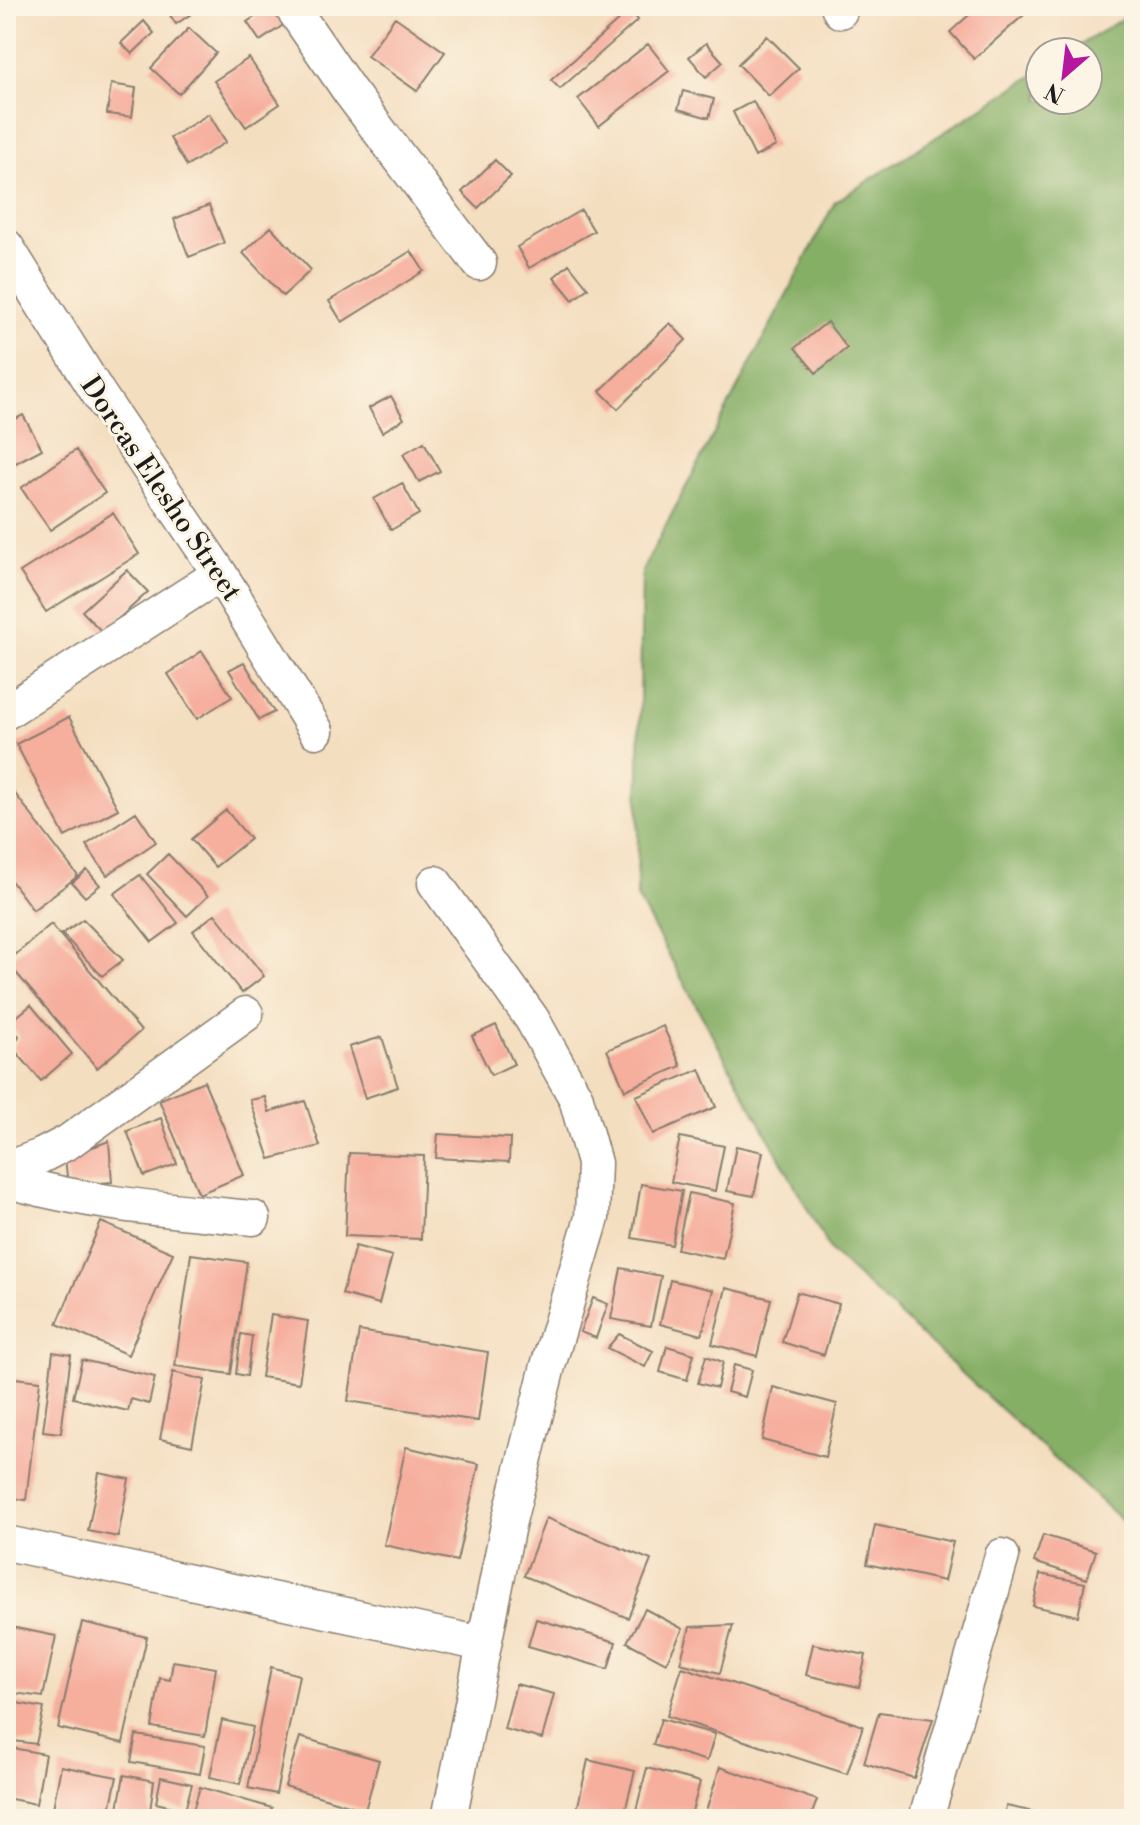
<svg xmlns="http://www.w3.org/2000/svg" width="1140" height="1825" font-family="'Libre Bodoni',serif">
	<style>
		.forest { fill: #86af66; stroke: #516641; stroke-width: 2 }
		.building { fill: #f6ae9d }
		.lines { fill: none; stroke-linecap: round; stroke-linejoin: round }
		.street-casing { stroke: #887d6e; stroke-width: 37 }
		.street { stroke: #fff; stroke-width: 34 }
		.labels { text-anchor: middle; stroke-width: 6; stroke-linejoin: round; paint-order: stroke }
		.street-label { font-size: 28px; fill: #1c1c1c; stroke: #fcf5e5 }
	</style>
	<rect width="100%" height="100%" fill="#fcf5e5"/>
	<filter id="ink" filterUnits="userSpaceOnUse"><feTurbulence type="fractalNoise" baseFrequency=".0125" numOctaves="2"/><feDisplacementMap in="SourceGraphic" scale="16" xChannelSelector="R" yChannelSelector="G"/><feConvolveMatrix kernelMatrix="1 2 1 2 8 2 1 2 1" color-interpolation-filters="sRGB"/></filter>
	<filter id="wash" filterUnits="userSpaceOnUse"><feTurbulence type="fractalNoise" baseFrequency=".006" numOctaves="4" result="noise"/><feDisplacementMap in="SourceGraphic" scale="32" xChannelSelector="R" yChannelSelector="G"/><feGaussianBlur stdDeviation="1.8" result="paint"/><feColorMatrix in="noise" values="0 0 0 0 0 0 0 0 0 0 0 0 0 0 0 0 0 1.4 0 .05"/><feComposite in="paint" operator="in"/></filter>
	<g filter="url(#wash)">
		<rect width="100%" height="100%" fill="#f4dec0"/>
		<!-- forest -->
		<path class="forest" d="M1134,11V1532L831,1252L637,897L642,571L835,202L1040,71V100H1088V52H1070Z"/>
		<g id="blocks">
			<!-- building -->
			<path class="building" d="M184,6H203L176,24L170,15Z
				M271,6H279L289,21L260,41L247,22Z
				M979,6H1034L974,59L950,32Z
				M630,10L638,20L560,89L551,80Z
				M395,17L445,52L417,91L367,56Z
				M144,21L154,33L132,54L121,43Z
				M189,28L216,53L179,94L151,68Z
				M767,36L799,68L769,96L738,64Z
				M706,43L723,62L706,77L689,57Z
				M648,44L669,71L599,126L578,99Z
				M249,58L280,104L246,127L214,81Z
				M111,84L136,88L132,117L107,114Z
				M683,91L714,99L709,118L678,109Z
				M753,101L776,146L755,157L733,112Z
				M209,114L226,142L187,166L170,138Z
				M495,160L511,176L478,208L462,192Z
				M209,205L224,243L189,257L174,219Z
				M581,210L594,231L529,268L517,247Z
				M271,227L311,270L283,296L243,253Z
				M411,251L424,271L342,322L329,301Z
				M569,264L588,288L573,300L554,277Z
				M827,322L847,348L816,373L795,348Z
				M670,323L686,340L618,409L600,391Z
				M391,396L404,419L382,432L369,408Z
				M23,415L42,449L8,467L6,462V424Z
				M424,442L440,471L419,482L403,454Z
				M76,450L105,493L50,530L21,488Z
				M402,483L419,514L391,530L374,499Z
				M113,513L139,554L46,612L20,572Z
				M127,570L148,592L103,633L82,611Z
				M202,651L232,697L197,719L168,674Z
				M244,662L274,712L259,720L229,670Z
				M69,717L118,809L65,837L16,744Z
				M10,787L78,876L33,910L6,874V791Z
				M226,810L250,839L215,867L191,839Z
				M136,812L156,842L107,875L86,845Z
				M168,854L208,896L187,916L147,874Z
				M87,870L100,885L85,897L72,883Z
				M140,875L178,923L152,942L114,894Z
				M215,914L264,976L242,993L193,931Z
				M83,919L123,960L102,976L62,934Z
				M51,924L141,1031L97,1068L7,962Z
				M31,1005L72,1054L41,1081L13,1048L19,1036L8,1024Z
				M496,1025L514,1064L491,1075L472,1036Z
				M663,1026L681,1066L625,1090L607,1050Z
				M382,1037L398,1087L365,1098L349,1047Z
				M700,1069L716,1107L653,1134L636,1096Z
				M204,1081L244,1175L199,1194L159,1100Z
				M265,1097L269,1112L305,1101L320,1146L270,1159L250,1100Z
				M161,1118L177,1164L144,1176L127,1131Z
				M438,1134L510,1138L509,1162L436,1158Z
				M680,1137L724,1146L715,1191L671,1182Z
				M109,1141L112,1182L68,1186L65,1157Z
				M736,1146L763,1152L754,1196L727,1191Z
				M349,1153L424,1156L421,1239L345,1236Z
				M641,1184L682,1191L672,1245L632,1238Z
				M689,1193L735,1203L723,1259L677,1249Z
				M101,1222L173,1253L128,1355L57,1324Z
				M355,1246L392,1256L379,1304L342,1294Z
				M191,1254L247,1262L231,1374L175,1366Z
				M621,1268L661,1276L651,1326L611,1319Z
				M670,1280L713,1290L702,1335L660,1324Z
				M726,1288L771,1299L757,1356L712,1344Z
				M797,1292L839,1304L824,1355L782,1342Z
				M593,1298L608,1304L596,1338L580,1332Z
				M271,1315L308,1321L299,1383L261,1377Z
				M359,1331L488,1352L478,1421L348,1401Z
				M241,1334L252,1336L247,1376L236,1374Z
				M619,1334L653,1351L645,1367L607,1348Z
				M667,1346L694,1354L687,1380L660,1372Z
				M53,1352L71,1355L61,1433L43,1431Z
				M706,1356L723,1362L717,1388L698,1383Z
				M82,1360L155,1377L149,1404L131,1399L128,1411L73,1398Z
				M734,1365L752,1370L745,1397L727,1392Z
				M173,1372L205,1380L192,1446L160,1439Z
				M6,1377L40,1381L26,1500L6,1497Z
				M773,1387L837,1404L825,1457L762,1440Z
				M406,1447L479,1464L457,1561L384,1545Z
				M99,1473L129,1479L118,1537L88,1531Z
				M546,1518L651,1560L628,1618L524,1576Z
				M875,1525L953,1542L944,1581L867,1564Z
				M1043,1535L1096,1551L1087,1579L1034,1562Z
				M1040,1574L1085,1583L1078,1616L1033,1606Z
				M645,1609L683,1629L666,1663L627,1642Z
				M536,1619L616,1642L608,1669L528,1646Z
				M82,1622L147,1637L123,1743L58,1728Z
				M733,1625L720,1673L680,1663L690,1627Z
				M6,1626L56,1636L43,1697L6,1692Z
				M813,1644L866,1655L859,1687L806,1675Z
				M173,1661L216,1668L205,1736L152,1727L160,1678L170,1680Z
				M271,1667L299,1675L276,1794L248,1788Z
				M682,1667L863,1726L847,1774L667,1716Z
				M516,1684L554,1694L542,1739L504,1729Z
				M6,1701L44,1708L36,1744L6,1740Z
				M879,1712L933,1719L914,1778L864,1763Z
				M661,1719L715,1734L707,1761L653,1745Z
				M222,1720L253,1727L240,1784L210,1777Z
				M136,1735L205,1746L200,1774L131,1762Z
				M300,1737L379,1760L365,1810L285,1786Z
				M12,1748L45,1754L36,1804L6,1798V1779Z
				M588,1760L635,1771L623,1819H575Z
				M61,1766L117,1777L108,1819H51Z
				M720,1767L817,1800L810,1819H728L706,1811Z
				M647,1768L700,1782L690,1819H670L636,1810Z
				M124,1775L154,1781L149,1819L117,1814Z
				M161,1777L192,1784L185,1810L156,1803Z
				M200,1787L272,1808L270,1819H210L192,1814Z
				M1006,1806L1064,1818V1819H1003Z
				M282,1809L331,1817V1819H280Z"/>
		</g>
	</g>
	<g filter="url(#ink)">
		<use href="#blocks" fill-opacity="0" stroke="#887d6e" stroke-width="2"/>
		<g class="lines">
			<!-- street casing -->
			<g class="street-casing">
				<path id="street" d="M291,6L350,92L479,263
					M838,6L840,11
					M6,246L98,393L220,574L316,731
					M6,712L220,574
					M435,883L532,1019L576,1098L594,1163L592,1218L548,1366L508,1525L449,1819
					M6,1169L41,1156L68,1142L246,1014
					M6,1180C87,1204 169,1210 253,1218
					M6,1543L483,1644
					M926,1819L1002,1556"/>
			</g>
			<!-- street -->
			<use href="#street" class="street"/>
		</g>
	</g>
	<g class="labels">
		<!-- street labels -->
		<g class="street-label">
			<text transform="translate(162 488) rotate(56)" y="10">Dorcas Elesho Street</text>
		</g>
	</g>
	<!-- margin -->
	<rect width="1140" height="1825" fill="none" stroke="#fcf5e5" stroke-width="32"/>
	<!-- north arrow -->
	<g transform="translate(1064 76) rotate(208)"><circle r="38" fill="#fcf5e5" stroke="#a29e95" stroke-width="2"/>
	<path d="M0-6L14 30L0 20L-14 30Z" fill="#b5179e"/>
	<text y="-12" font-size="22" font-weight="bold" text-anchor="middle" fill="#1c1c1c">N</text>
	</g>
</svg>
